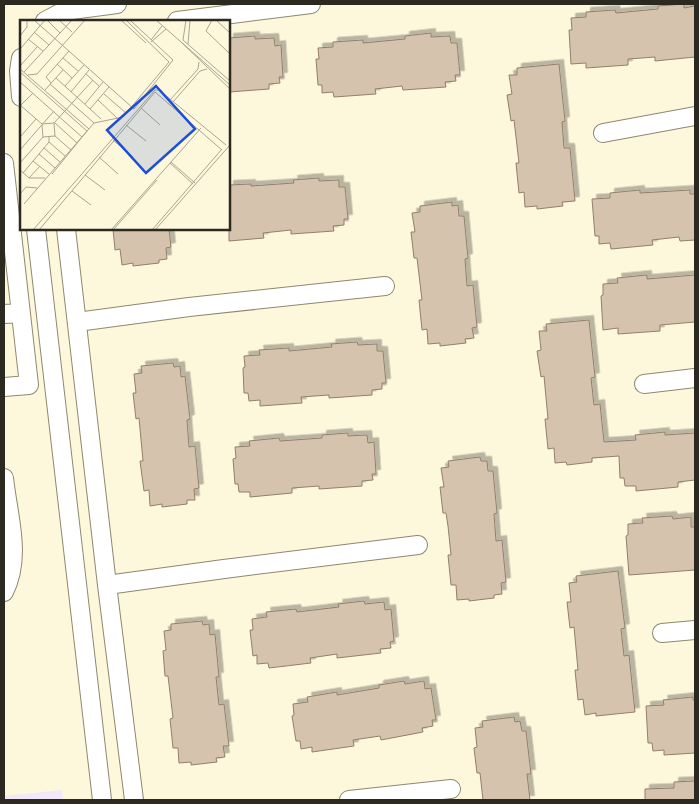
<svg xmlns="http://www.w3.org/2000/svg" width="699" height="804" font-family="'Source Sans 3',sans-serif">
	<style>
		.industrial { fill: #f3e7fb }
		.building { fill: #d6c3ae; stroke: #917f6c; filter: url(#shadow) }
		.lines { fill: none; stroke-linecap: round; stroke-linejoin: round }
		.minor-casing { stroke: #8e8870; stroke-width: 20 }
		.minor { stroke: #fff; stroke-width: 18 }
		.inset-road { fill: none; stroke: #a9a591; stroke-width: 1 }
		.view { fill: #1d4ed8; fill-opacity: 0.15; stroke: #1d4ed8; stroke-width: 2.5 }
		.inset-edge { fill: none; stroke: #2c2a20; stroke-width: 2.5 }
	</style>
	<defs>
		<filter id="shadow"><feDropShadow dx="4.5" dy="-4.5" stdDeviation="0" flood-color="#0004"/></filter>
	</defs>
	<rect width="100%" height="100%" fill="#fdf7dc"/>
	<!-- industrial -->
	<path class="industrial" d="M62,790L63,800H4V796Z"/>
	<!-- building -->
	<path class="building" d="M684,4V8L695,6V57L655,61V57L628,59V65L586,68V63L571,64L569,30H572L571,18L586,17V12L615,10L616,13L658,9V6Z
		M431,33V37L450,36L451,43H457L460,75H455L456,81L445,82L446,87L403,90L402,86L375,89L376,94L334,97L333,92L322,93V85H318L316,59H319L318,48L333,47V42L363,40V43L405,39V36Z
		M255,36V39L274,38L275,46L281,45L283,77H279L280,83L269,84V89L229,92V38Z
		M559,64L565,121L562,122L564,148H570L575,201L562,202L563,206L537,209V206L525,207L524,192L519,193L516,163H519L514,120L511,121L507,95L512,94L509,75H517V68Z
		M319,178V181L339,180V187H345L348,219H344V225L333,226L334,231L291,234V230L263,233L264,238L229,241V185L251,184V186L294,183L293,180Z
		M640,190V193L690,190V194H695V240L680,241L679,237L652,240L653,245L611,249L610,243L599,244V236H595L592,199L610,198V193Z
		M452,202V206L458,205L459,216H464L468,258L465,259L467,286L473,285L477,327L472,328L474,338L465,339L466,343L440,346V343L428,344L427,329L422,330L419,300H422L417,258H414L411,232H415L412,213L420,212V206Z
		M113,229H169L171,247L166,248L167,259L159,260V263L133,266V263L122,265L120,249L115,250Z
		M647,275V279L695,275V322L660,325V331L618,334V328L603,330L601,296L603,295V284L618,283L617,278Z
		M589,320L595,377L591,378L594,405L600,404L604,442L636,440L635,435L665,432V435L695,433V480L678,482V487L636,491V486H625L624,478H620L619,456L592,458V462L567,465L566,462L555,463L554,448L548,449L545,419H548L544,376L541,377L537,351L541,350L539,331H547L546,324Z
		M357,342L358,345L377,344V351H383L386,383H382V389L372,390V395L329,398V395L301,397L302,403L260,406V400L249,401L248,393H244L243,368L245,367L244,356L260,355L259,350L289,348V351L332,347L331,344Z
		M173,363L174,367L180,366L181,377L185,376L190,419L187,420L189,447L195,446L199,488L194,489L195,500H187V504L162,507V504L150,506L149,490L144,491L140,461H143L139,418L136,419L133,393H136L134,374L142,373L141,366Z
		M348,433V436L367,435L368,443L374,442L376,474H372L373,480L362,481V486L319,489V486L292,488V493L250,497V492H239L238,484H235L233,459L236,458L235,447L250,446L249,441L279,438L280,441L322,438V435Z
		M480,457L481,461H487L488,471H493L497,513L494,514L496,541L502,540L506,582L501,583L502,594L494,595V598L469,601V599L457,600L456,585H451L448,555H451L448,526L446,513H443L440,487H444L441,468L449,467L448,461Z
		M672,516L673,519L691,517V527H695V570L629,575L626,536L628,535V524L643,523L642,518Z
		M618,571L625,628L621,629L624,656L629,655L635,712L596,716V713L585,715L583,699L578,700L575,670H578L574,627L570,628L567,602H571L569,583L577,582L576,576Z
		M364,601L365,604L384,602L385,610L391,609L394,641L390,642L391,648L380,649L381,653L337,658V654L310,658L311,663L269,668L268,663L257,664V655L253,656L250,630H253L252,619L267,617L266,612L296,609L297,612L339,607L338,604Z
		M202,621L203,625L209,624L210,635L215,634L219,677H216L219,705L224,704L229,746H223L225,757L216,758L217,762L191,765V762L179,763L178,748H173L170,719L173,718L168,676H165L163,651L166,650L164,631L171,630V624Z
		M404,681L405,684L424,681L425,689L431,688L436,720H432L433,726L422,728L423,732L381,740L380,736L353,740L354,746L312,752V747L301,749L300,741H296L292,716L294,715L293,704L308,702L307,697L337,692V695L379,688V685Z
		M693,697V700H695V753L664,755V750L653,751L652,743H648L646,706L664,705L663,700Z
		M514,717L515,722L520,721L522,731H526L531,774H527L530,800H483L480,773H477L474,748L477,747L475,728L483,727L482,721Z
		M695,781V800H645V789L674,788V782Z"/>
	<g class="lines">
		<!-- minor casing -->
		<g class="minor-casing">
			<path id="minor" d="M45,21L64,11L117,4
				M177,21L311,4
				M21,58L19,71L21,97
				M603,133L695,116
				M4,163L29,385L4,387
				M36,229L102,800
				M66,229L107,585L134,800
				M4,314L21,313
				M77,322L189,307L385,286
				M644,384L695,378
				M4,478C8,516 22,556 4,592
				M107,585L224,569L418,545
				M662,633L695,630
				M349,800L451,789"/>
		</g>
		<!-- minor -->
		<use href="#minor" class="minor"/>
	</g>
	<!-- overview -->
	<g transform="translate(20 20)">
		<rect width="210" height="210" fill="#fdf7dc"/>
		<path class="inset-road" d="M14,0L114,89L153,40L110,0M27,0L40,13M39,0L52,12M101,0L126,23M136,0L210,65M166,0L163,20L210,61M192,0L186,11L210,34M196,0L210,13M14,12L29,25M0,16L7,7V1M8,19L23,31M131,20L142,6M160,21L210,69M131,22L146,9M168,24L170,0M1,28L25,0M43,38L58,51M37,44L52,58M0,46L17,27M0,49L69,109M0,52L67,111M4,52L52,0M66,54L79,66M8,55L17,54L65,0M36,58L81,99M0,62L62,117M31,63L26,57L49,31M30,64L74,103M45,66L64,45M25,70L43,50M51,72L69,50M84,74L106,93M78,80L98,99M150,80L178,49L179,42M153,82L180,51L187,49M65,84L83,62M0,85L22,104L34,103L35,116L51,130M0,86L13,73M121,88L140,105M70,89L89,67M34,103L73,60M35,103L57,123M22,105L23,117L35,116M106,105L126,121M0,117L16,99M93,120L113,137M29,122L45,136M24,128L40,142M0,130L34,91M19,134L35,148M79,137L98,154M13,141L29,154M151,142L175,163M0,143L23,117M150,143L173,164M0,150L9,158H25M3,153L29,122V116M32,154L67,111M65,155L85,170M9,158L20,146M52,171L71,185M0,174L6,167L17,168M4,184L74,103L103,97L149,42L106,0M13,210L135,70H139L206,125M19,210L135,72L202,130M91,210L181,108M93,210L137,160M132,210L202,129M135,210L210,125"/>
		<path class="view" d="M136,66L175,109L126,153L87,110Z"/>
		<rect width="210" height="210" class="inset-edge"/>
	</g>
	<!-- border -->
	<rect width="699" height="804" fill="none" stroke="#2c2a20" stroke-width="10"/>
</svg>
